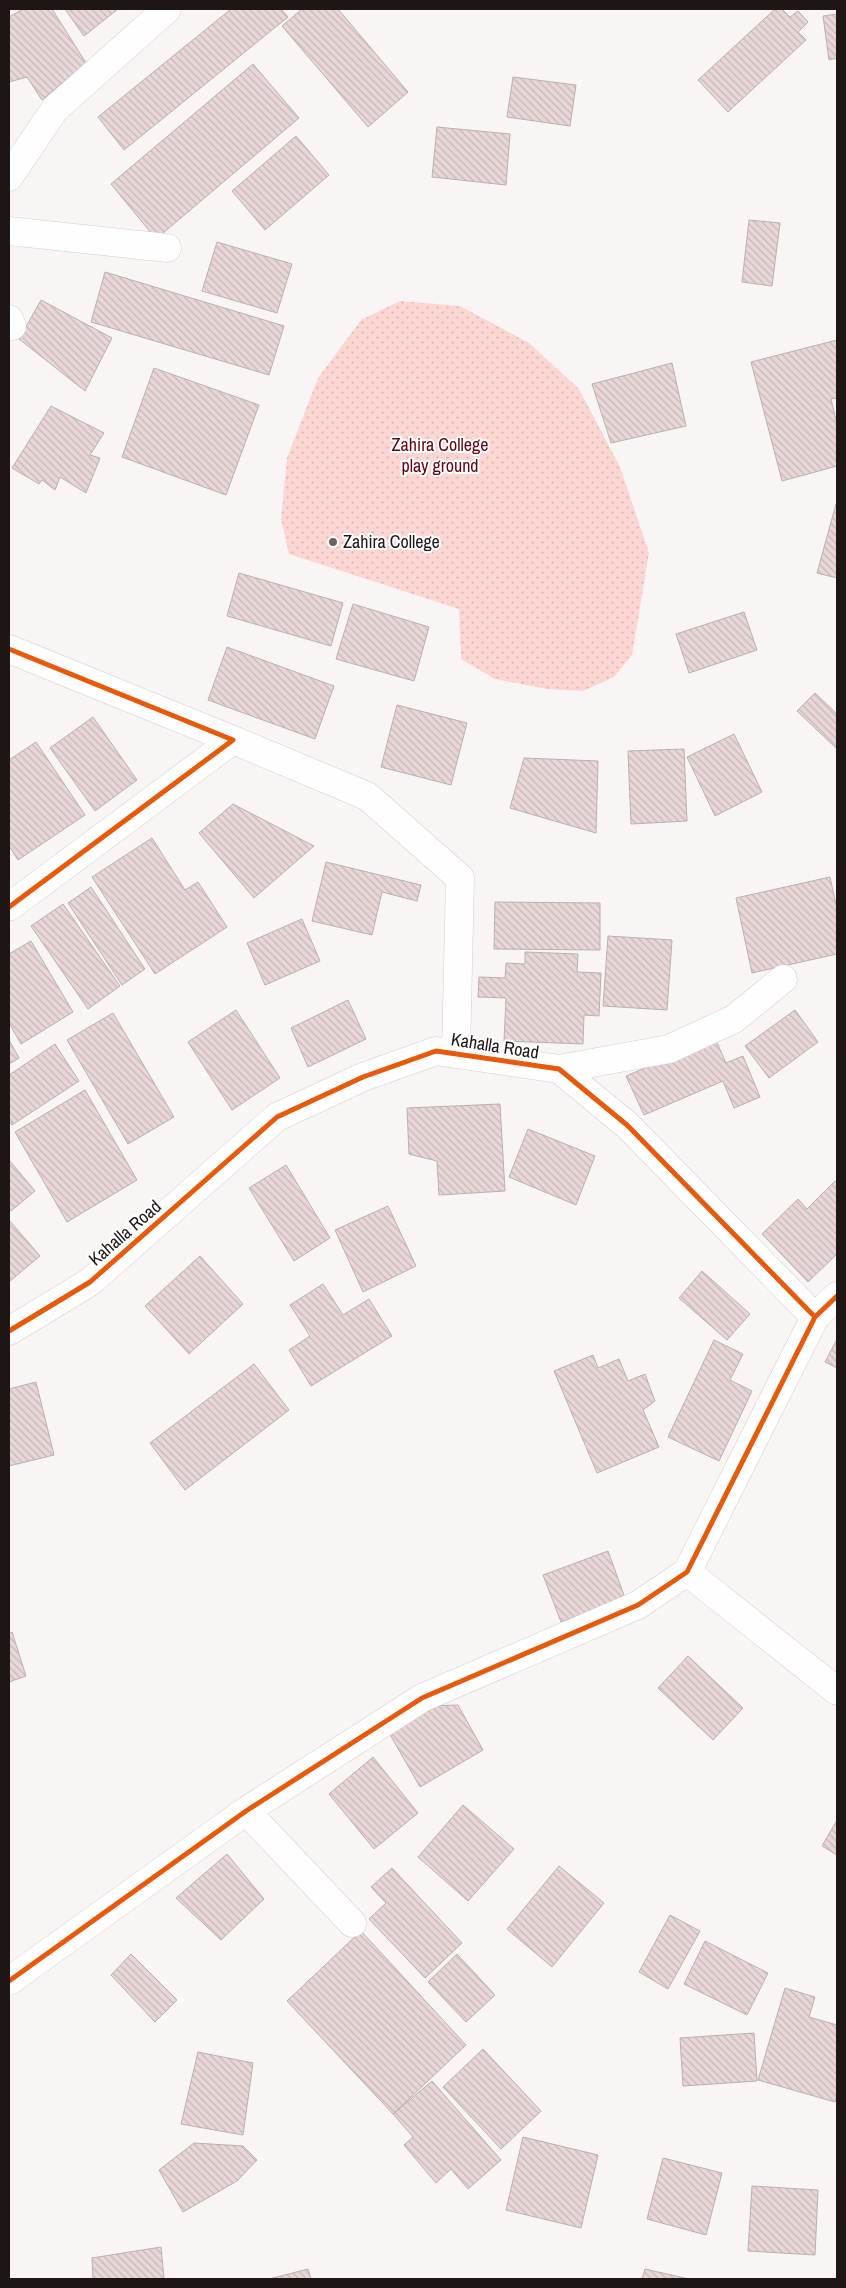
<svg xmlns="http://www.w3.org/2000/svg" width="846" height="2288" font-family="'Archivo Narrow',sans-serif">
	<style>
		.grass { fill: url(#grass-dots) }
		.building { fill: url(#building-back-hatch); stroke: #b8b1b1 }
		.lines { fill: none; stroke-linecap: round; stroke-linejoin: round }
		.street-casing { stroke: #d5cdcd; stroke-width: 29 }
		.street { stroke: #fefefe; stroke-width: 28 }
		.cycleway-casing { stroke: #fff; stroke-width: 8 }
		.cycleway { stroke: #e8590c; stroke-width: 5 }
		.poi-dot { fill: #6b6363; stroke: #fff; stroke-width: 2 }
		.labels { text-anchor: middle; stroke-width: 4; stroke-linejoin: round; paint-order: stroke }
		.park-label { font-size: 18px; fill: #65020f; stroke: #fff }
		.poi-label { font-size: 18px; fill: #1e1515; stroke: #fff; text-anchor: start }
		.street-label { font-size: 18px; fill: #1e1515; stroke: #fff }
	</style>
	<defs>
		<pattern id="grass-dots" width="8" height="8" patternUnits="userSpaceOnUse" patternTransform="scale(1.25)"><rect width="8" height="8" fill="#fcd6d3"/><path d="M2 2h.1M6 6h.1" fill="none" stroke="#d8b7b4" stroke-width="1.8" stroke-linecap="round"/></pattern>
		<pattern id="building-back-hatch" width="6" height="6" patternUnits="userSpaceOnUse" patternTransform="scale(1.25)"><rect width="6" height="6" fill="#e9d6d6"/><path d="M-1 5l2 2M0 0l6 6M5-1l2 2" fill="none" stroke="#c7b7b7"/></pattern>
	</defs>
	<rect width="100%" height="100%" fill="#faf5f5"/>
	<!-- grass -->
	<path class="grass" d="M400,301L460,306L529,343L579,389L620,467L649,553L632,655L614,677L583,691L547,689L495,679L461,659L459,609L289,554L281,519L287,458L318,378L361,320Z"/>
	<!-- building -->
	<path class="building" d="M23,9H52L86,63L42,100L27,77L9,82V17Z
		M65,9H118L84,36Z
		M231,9H281L288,17L124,150L98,117Z
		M302,9H338L408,92L368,127L282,26Z
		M775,9H782L790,17L798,11L808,22L798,32L806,40L728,112L698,80Z
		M837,14V58L829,60L823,16Z
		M253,64L299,118L156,239L111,184Z
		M513,77L576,85L570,126L507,117Z
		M437,127L510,134L506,185L432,177Z
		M296,136L329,175L265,230L232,191Z
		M749,220L780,223L772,286L742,282Z
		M217,242L292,264L277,313L202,291Z
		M105,272L284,326L269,375L91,322Z
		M41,300L112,338L85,391L19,339Z
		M837,340V398L831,399L837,424V466L782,481L751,362Z
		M672,363L686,426L611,443L592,384Z
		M154,368L259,405L226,495L122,457Z
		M51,406L104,433L90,455L100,458L86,493L60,477L55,490L42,480L39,484L12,468Z
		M836,504L837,505V578L817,573Z
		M239,573L343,603L331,646L227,616Z
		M353,604L429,627L414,681L336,659Z
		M744,612L757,650L689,673L676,634Z
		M227,647L334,686L315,739L208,700Z
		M815,693L837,714V749L797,711Z
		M397,705L467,723L451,785L381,767Z
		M93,717L137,780L95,811L50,748Z
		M734,734L762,792L715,816L687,757Z
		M36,742L85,815L18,860L9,846V760Z
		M684,749L687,821L631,824L628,751Z
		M524,758L598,761L596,833L510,808Z
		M233,804L314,846L254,898L199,833Z
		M152,838L185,890L198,882L227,927L155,974L92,877Z
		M326,862L421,885L417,901L382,892L372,935L312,921Z
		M830,877L837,909V954L752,973L736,898Z
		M91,887L145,969L122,985L68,903Z
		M495,902L600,903V950L494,949Z
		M63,904L120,986L88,1009L31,926Z
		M302,919L320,961L265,985L247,943Z
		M608,936L672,940L667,1010L603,1006Z
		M31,941L73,1012L21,1044L9,1023V954Z
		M525,952L578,954L577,972L601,973L599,1016L584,1015L583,1044L504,1041L506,998L478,997L479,977L505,978L506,963L525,964Z
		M348,1000L366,1039L308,1067L291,1028Z
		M236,1010L280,1078L232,1110L188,1042Z
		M795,1010L818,1042L769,1078L745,1046Z
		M113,1013L174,1117L128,1144L67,1040Z
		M715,1038L726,1063L743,1056L760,1097L734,1108L723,1081L644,1115L626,1076Z
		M9,1040L19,1058L9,1064Z
		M55,1044L79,1081L12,1125L9,1121V1075Z
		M85,1090L137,1180L67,1222L15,1132Z
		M500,1104L505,1191L439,1195L437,1161L409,1154L407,1108Z
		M528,1129L595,1156L576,1205L509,1177Z
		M9,1160L35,1191L11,1211L9,1207Z
		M286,1165L330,1238L294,1261L249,1188Z
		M835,1181L837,1184V1254L808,1282L762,1234L798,1199L807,1209Z
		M388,1206L416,1266L363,1292L335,1230Z
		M9,1220L40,1256L9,1282Z
		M200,1256L243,1304L189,1354L145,1306Z
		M702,1271L750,1314L727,1340L679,1298Z
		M323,1284L343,1315L369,1299L392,1336L311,1386L289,1350L310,1336L290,1305Z
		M837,1339V1368L825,1362Z
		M714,1340L743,1354L730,1380L752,1391L719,1461L668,1437Z
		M593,1355L598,1368L619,1359L628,1381L645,1374L655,1401L643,1410L659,1447L597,1473L554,1371Z
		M254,1364L289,1410L185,1490L150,1443Z
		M36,1382L54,1455L9,1466V1389Z
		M608,1551L625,1598L561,1622L543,1575Z
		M12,1632L26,1676L9,1682V1634Z
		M688,1656L743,1708L713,1740L658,1688Z
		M458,1705L483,1750L420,1787L388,1731L430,1706Z
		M373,1757L418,1813L374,1849L329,1794Z
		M463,1805L514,1849L468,1901L418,1857Z
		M837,1820V1855L822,1846Z
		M227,1854L264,1899L221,1940L176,1898Z
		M559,1866L604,1903L552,1967L507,1929Z
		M392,1868L462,1943L425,1978L369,1919L386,1903L371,1887Z
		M670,1915L700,1931L668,1989L639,1972Z
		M361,1931L466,2045L393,2114L287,2001Z
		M705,1941L768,1973L747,2015L684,1984Z
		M131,1954L177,2000L155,2022L111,1975Z
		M457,1954L495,1995L466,2022L428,1982Z
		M785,1988L815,1997L809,2017L837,2025V2096L835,2102L758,2080Z
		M754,2033L757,2081L683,2086L680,2038Z
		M483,2049L541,2111L501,2149L443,2087Z
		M198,2052L253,2063L243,2135L181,2124Z
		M432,2081L501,2160L468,2189L451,2169L436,2183L404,2145L413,2137L393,2114Z
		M523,2137L598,2155L581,2228L506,2210Z
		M194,2143L243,2146L257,2160L237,2181L183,2212L159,2170Z
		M663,2158L722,2173L706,2235L647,2219Z
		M752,2186L818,2190L815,2255L748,2251Z
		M161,2247L164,2279H93L92,2258Z
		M308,2269L311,2279H269Z
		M645,2269L689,2279H642Z"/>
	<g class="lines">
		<!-- street casing -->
		<g class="street-casing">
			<path id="street" d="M9,177L55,109L167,9
				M9,231L167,248
				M9,319L12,326
				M9,649L233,740L9,907
				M233,740L367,796L460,878L456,1054
				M559,1069L669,1049L734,1019L783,979
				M9,1331L90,1282L277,1117L363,1077L436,1051L559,1069L627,1125L815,1317L837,1296
				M687,1572L837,1691
				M246,1811L352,1923
				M9,1981L246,1811L422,1698L638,1605L687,1572L815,1317"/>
		</g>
		<!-- street -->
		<use href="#street" class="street"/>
		<!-- cycleway casing -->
		<g class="cycleway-casing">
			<path id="cycleway" d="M9,649L233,740L9,907
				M9,1331L90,1282L277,1117L363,1077L436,1051L559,1069L627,1125L815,1317L837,1296
				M9,1981L246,1811L422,1698L638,1605L687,1572L815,1317"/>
		</g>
		<!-- cycleway -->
		<use href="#cycleway" class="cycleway"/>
	</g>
	<!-- markers -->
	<circle class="poi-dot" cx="333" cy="542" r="5"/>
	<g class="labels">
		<!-- park labels -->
		<g class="park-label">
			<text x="440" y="451">Zahira College<tspan x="440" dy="21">play ground</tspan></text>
		</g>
		<!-- poi labels -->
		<g class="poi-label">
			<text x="343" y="548">Zahira College</text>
		</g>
		<!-- street labels -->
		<g class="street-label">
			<text transform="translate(495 1046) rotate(9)" y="6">Kahalla Road</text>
			<text transform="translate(125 1233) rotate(-41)" y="6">Kahalla Road</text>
		</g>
	</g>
	<!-- border -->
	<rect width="846" height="2288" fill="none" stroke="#1e1515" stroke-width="20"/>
</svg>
